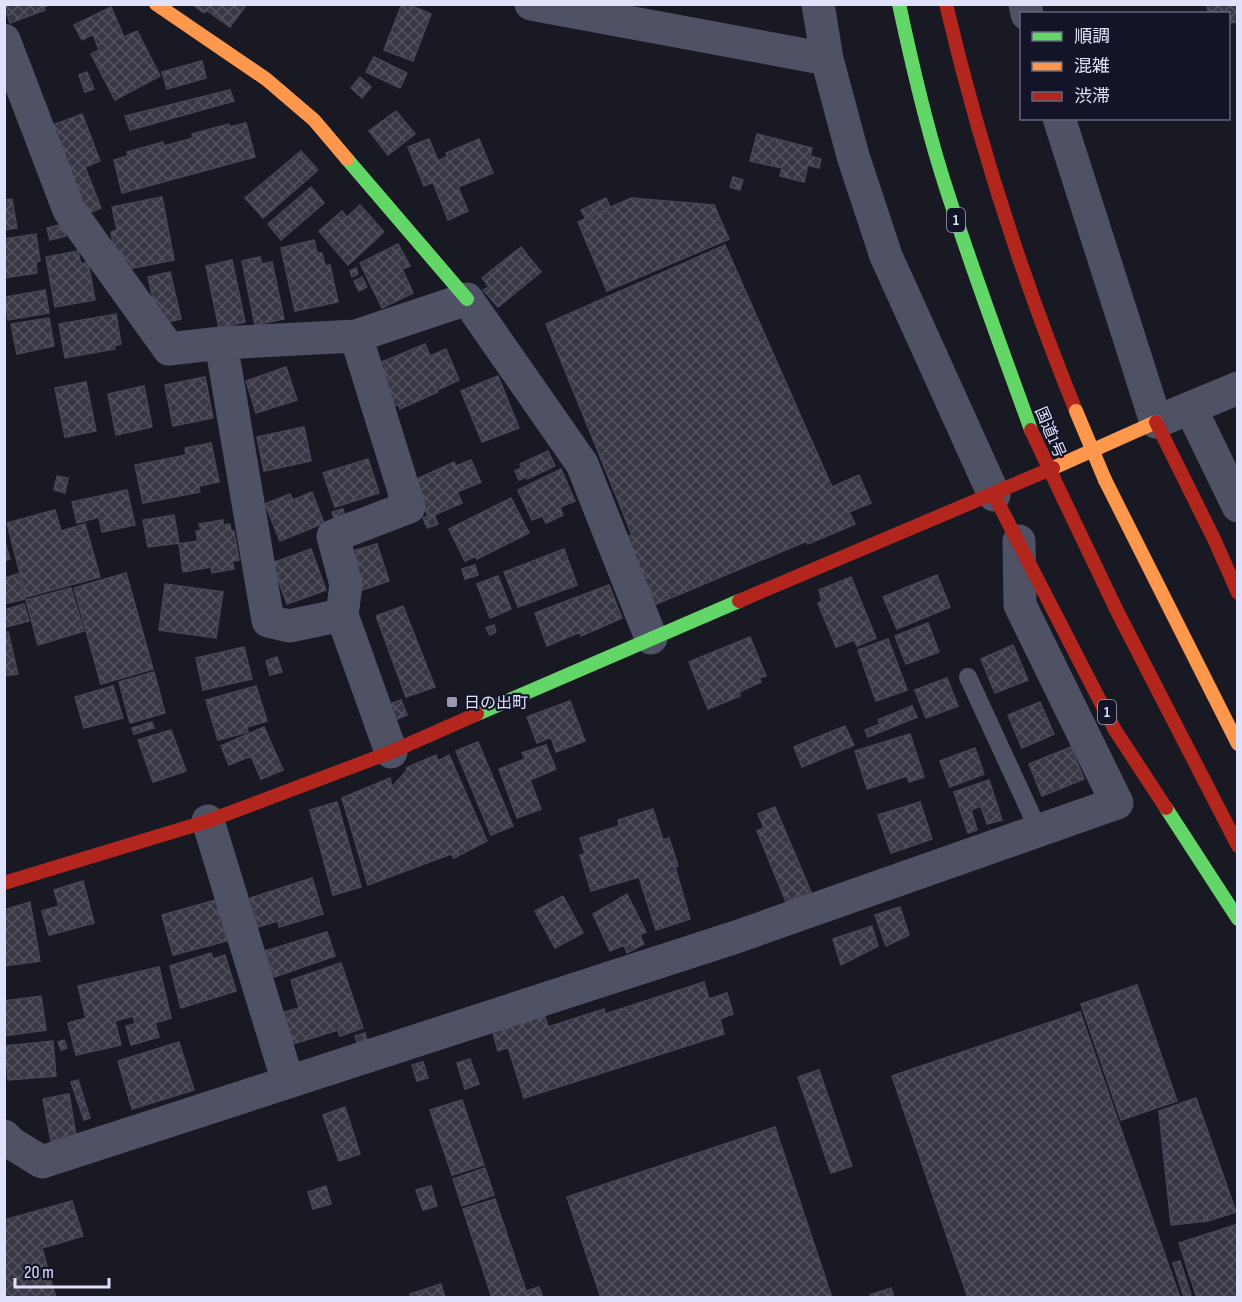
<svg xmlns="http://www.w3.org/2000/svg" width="1242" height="1302" font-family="'Sofia Sans Condensed','Noto Sans JP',sans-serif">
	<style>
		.building { fill: url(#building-cross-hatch); stroke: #454556; stroke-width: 1.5 }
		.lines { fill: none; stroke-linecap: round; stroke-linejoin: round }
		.lane { stroke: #4f5264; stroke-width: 18 }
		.street { stroke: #4f5264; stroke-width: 33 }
		.fast { stroke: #63d668; stroke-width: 14 }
		.slow { stroke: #ff974d; stroke-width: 14 }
		.jam { stroke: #b3261e; stroke-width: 14 }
		.slow-bridge { stroke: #ff974d; stroke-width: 14 }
		.jam-bridge { stroke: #b3261e; stroke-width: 14 }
		.poi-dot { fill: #9a9bb0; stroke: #141429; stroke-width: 2 }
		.labels { text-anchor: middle; stroke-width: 4.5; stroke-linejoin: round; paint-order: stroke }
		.shield { fill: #141429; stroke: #a3a4bc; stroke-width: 1.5 }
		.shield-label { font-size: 15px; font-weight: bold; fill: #e0e1fb }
		.street-label { font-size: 16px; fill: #e0e1fb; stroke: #141429 }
		.poi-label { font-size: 16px; fill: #e0e1fb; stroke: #141429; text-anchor: start }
	</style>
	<defs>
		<pattern id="building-cross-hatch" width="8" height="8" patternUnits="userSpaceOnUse" patternTransform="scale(1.5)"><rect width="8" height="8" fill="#383845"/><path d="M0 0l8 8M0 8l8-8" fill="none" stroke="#545461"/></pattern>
	</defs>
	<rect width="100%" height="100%" fill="#191924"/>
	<!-- building -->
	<path class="building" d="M4,4H52L44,7L45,10L10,23Z
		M192,4H247L230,27L206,10L204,13Z
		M402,4H407L431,14L413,61L384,50Z
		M1207,4H1238V22L1228,23V14H1208Z
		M111,7L124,37L137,31L160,76L115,100L91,54L99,50L93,34L82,40L74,25Z
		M374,57L407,73L400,88L366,72Z
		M202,61L206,78L167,89L162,72Z
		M87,72L94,89L85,92L79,75Z
		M360,77L371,87L362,98L351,88Z
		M230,90L234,101L130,130L125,116Z
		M396,111L415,134L388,155L369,131Z
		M82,114L100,161L85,167L101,208L81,216L48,127Z
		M246,123L255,157L122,193L114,160L128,156L127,152L163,142L164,146L193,138L192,134L229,124L230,127Z
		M757,134L812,148L810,156L821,159L819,168L808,165L804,182L780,176L782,168L750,161Z
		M429,139L438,161L448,156L446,153L479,139L493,173L458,187L468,211L448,220L433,182L424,186L408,147Z
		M301,151L318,170L263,218L245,198Z
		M733,177L743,180L740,190L730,187Z
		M311,187L324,203L281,240L268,224Z
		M162,197L174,260L118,271L111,232L117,230L112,207Z
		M606,198L610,207L586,219L581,210Z
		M631,198L714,205L729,239L607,291L578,222Z
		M12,199L17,228L4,230V200Z
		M360,205L384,232L348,265L319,231L342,211L347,217Z
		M63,224L66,236L50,240L47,228Z
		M36,234L40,261L36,262L37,273L4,278V239Z
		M314,240L317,253H322L325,266L330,265L338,302L295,311L281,248Z
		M398,244L410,266L402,269L413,293L382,308L360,263Z
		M725,245L832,487L859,475L871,503L849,512L855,524L808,544L807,541L654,605L625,537L632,535L546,324Z
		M521,247L541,272L498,307L483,290L489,287L482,278Z
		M78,251L81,264L88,262L95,300L55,307L46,257Z
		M260,257L262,264L272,262L284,319L255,325L242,261Z
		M232,260L245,322L219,328L206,266Z
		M356,268L358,274L352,277L350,271Z
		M170,272L181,319L159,324L148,277Z
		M362,277L367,287L359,291L354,281Z
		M45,290L49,313L8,320L5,297Z
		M116,314L121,344L114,346L115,349L65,358L59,324Z
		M49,318L54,346L17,354L11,324Z
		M425,344L430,356L446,349L459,380L437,390L438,392L400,409L398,404L392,407L376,372L385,368L382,362Z
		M286,367L297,400L256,413L246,381Z
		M498,376L519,428L482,442L461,391Z
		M205,377L213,418L173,426L165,385Z
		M86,382L96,431L65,437L55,388Z
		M144,386L152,427L116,435L108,394Z
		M304,427L311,461L264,471L257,437Z
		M211,443L219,482L199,486L200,492L143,503L135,465L186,455L185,448Z
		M548,451L555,466L527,479L526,477L519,480L515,471L522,468L520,464Z
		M368,459L379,493L335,507L323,473Z
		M471,460L481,482L457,492L462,503L434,515L438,524L427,528L423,518L428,516L412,481L454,462L456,466Z
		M561,469L575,501L560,507L563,515L546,523L542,516L532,520L518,490Z
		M57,476L68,478L65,493L54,490Z
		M127,490L135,525L102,532L99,517L77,523L72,502Z
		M312,492L324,523L280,541L265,504L290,494L293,500Z
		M511,498L529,533L477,559L476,556L465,561L449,529Z
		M343,509L346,519L335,522L332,512Z
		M55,510L61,531L85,524L100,577L26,597L7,523Z
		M174,515L179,543L148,547L143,520Z
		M223,520V525L230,524L231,531H234L239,560L232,561L234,569L212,573L211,567L183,572L179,544L198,541L196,531L201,530L199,524Z
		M4,539L10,559L4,561Z
		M377,544L389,581L359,591L346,553Z
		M311,549L326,590L287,604L272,563Z
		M564,549L577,585L518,607L504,572Z
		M475,565L478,575L465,579L462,569Z
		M126,573L153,669L101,684L74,588Z
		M18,574L25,599L4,604V578Z
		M937,575L950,607L897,629L883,597Z
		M498,576L511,609L490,618L477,584Z
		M851,577L876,638L857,646L854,640L836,647L818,603L822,601L819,590Z
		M165,584L223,592L216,638L159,630Z
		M609,585L622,618L581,636L580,632L547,646L535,613Z
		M71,588L84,631L38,645L26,600Z
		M24,604L29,621L6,627L4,610Z
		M403,606L435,687L406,697L376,616Z
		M928,623L939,652L906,664L895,636Z
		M494,625L496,632L490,635L486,628Z
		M8,632L18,674L4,676V633Z
		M750,637L766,676L759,678L761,682L739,692L740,696L708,709L689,662Z
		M888,639L907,690L876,701L858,650Z
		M1013,645L1028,680L995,693L981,659Z
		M244,647L252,679L203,690L196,658Z
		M277,657L282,672L270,675L266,661Z
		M154,672L165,713L130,723L119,682Z
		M947,678L958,706L926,718L915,690Z
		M113,686L123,718L84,728L75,697Z
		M256,686L267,721L247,727L248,732L218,740L206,700Z
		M401,700L407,715L392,721L387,705Z
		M570,701L585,741L556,752L551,737L537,743L527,717Z
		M1040,702L1054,734L1022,748L1008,715Z
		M912,706L917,717L868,737L865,730L880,724L878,720Z
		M152,722L154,728L134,734L132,728Z
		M845,726L854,745L802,767L794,747Z
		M264,727L283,770L261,779L251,756L229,765L221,746Z
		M171,730L186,771L153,782L138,740Z
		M910,734L924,777L909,782L907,776L867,789L855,751Z
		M478,742L513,826L491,835L456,751Z
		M546,745L556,769L530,780L541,809L517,818L499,769L525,759L522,753Z
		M1071,747L1084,779L1042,796L1029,764Z
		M975,748L984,774L950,787L940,761Z
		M436,755L438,761L449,755L487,841L454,858L451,854L368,885L342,798L390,778L392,787L407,770L406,768Z
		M989,780L1002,820L987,824L981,806L971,810L977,830L968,833L954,792Z
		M337,802L361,887L333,895L310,810Z
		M920,802L932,839L891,853L878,815Z
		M775,807L811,892L786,902L757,831L764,828L758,814Z
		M653,809L663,840L669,838L678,866L675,867L690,919L656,930L639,877L591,891L580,855L585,854L580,838L619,826L618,820Z
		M312,878L323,914L279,927L278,921L258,927L250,898Z
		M83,881L94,923L49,935L42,911L59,906L54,890Z
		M627,894L646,932L640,935L644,944L627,953L624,945L610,951L593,914Z
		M563,896L583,933L555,948L535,911Z
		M216,900L227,941L173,955L162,915Z
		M30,902L40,961L4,966V910Z
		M900,907L909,935L886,946L875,915Z
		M872,926L878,946L841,965L833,939Z
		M327,932L335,956L274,977L265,951Z
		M211,953L213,959L225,955L236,991L181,1008L170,966Z
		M341,963L363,1028L340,1036L338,1030L293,1044L284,1012L299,1008L291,980Z
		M159,967L171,1018L155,1023L159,1037L131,1045L126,1026L135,1024L133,1016L115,1021L121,1045L76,1055L68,1023L86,1018L78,986Z
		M704,982L709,999L727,993L733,1014L720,1019L724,1034L524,1098L508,1047L498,1051L492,1029L544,1013L548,1027L604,1009L605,1014Z
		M1137,985L1177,1101L1121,1120L1081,1004Z
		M41,996L46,1030L4,1036V1001Z
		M1080,1012L1180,1298H968L892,1076Z
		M365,1033L367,1041L358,1044L355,1036Z
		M64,1040L67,1048L61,1050L58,1042Z
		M53,1041L56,1076L8,1080L5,1046Z
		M179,1042L194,1090L132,1109L118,1061Z
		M470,1059L479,1084L465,1089L457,1063Z
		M423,1062L428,1078L417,1081L412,1065Z
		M819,1070L852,1166L831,1173L798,1077Z
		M78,1080L90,1118L84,1120L71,1082Z
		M69,1094L76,1135L51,1141L43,1099Z
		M1196,1098L1236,1212L1208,1221L1171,1225L1159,1111Z
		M462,1100L484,1165L452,1175L430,1110Z
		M345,1107L360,1154L339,1161L323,1115Z
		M775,1127L832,1298H601L567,1197Z
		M485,1168L494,1195L462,1206L453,1179Z
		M326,1186L331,1204L313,1209L308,1192Z
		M431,1186L437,1206L423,1210L416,1190Z
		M495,1199L526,1291L539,1287L543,1298H492L463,1209Z
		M72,1201L83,1236L42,1248L56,1298H4V1220Z
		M1238,1224V1298H1197L1179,1243Z
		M1180,1261L1191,1295L1184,1297L1173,1263Z
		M441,1284L445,1298H411L410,1294Z
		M891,1288L894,1298H871L870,1295Z"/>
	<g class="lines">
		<!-- lane -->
		<path class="lane" d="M968,677L1038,829"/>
		<!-- street -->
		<path class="street" d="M531,4L827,59
			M818,4L827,59L853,156L886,256L994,495
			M1025,4L1027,14
			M4,40L69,210L169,349L221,343L356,336L467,299L582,464L651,638
			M1059,118L1156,422L1238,388
			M221,343L268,621L289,626L342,615L346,585L333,536L409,507L356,336
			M1191,409L1238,506
			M342,615L391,752
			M208,821L288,1082
			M4,1136L11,1143L42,1162L736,937L1117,803L1020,605L1019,541"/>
		<!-- fast -->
		<path class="fast" d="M899,4C911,60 924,117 941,172C968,259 1000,344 1031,430
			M347,159L467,299
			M477,714L739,601
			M1166,808L1238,919"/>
		<!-- slow -->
		<path class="slow" d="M156,4L266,79L314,120L347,159
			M1053,468L1156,422
			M1105,480L1238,744"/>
		<!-- jam -->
		<path class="jam" d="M946,4C979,144 1022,278 1076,411
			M1156,422L1214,539L1238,593
			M994,495L1115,730L1166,808
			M1063,498L1118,613L1238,846
			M739,601L1053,468
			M4,883L208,821L391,752L477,714"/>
		<!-- slow-bridge -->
		<path class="slow-bridge" d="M1076,411L1105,480"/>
		<!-- jam-bridge -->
		<path class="jam-bridge" d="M1031,430L1063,498"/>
	</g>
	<!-- markers -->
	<rect class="poi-dot" x="446" y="696" width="12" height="12" rx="3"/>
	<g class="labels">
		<!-- shield labels -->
		<g class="shield">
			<rect x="947" y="208" width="18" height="24" rx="4.5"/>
			<rect x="1098" y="700" width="18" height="24" rx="4.5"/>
		</g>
		<g class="shield-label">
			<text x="956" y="225">1</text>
			<text x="1107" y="717">1</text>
		</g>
		<!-- street labels -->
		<g class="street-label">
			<text transform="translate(1051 432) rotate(67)" y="6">国道1号</text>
		</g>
		<!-- poi labels -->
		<g class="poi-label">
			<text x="464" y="708">日の出町</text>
		</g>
	</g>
	<!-- border -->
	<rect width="1242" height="1302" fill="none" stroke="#e0e1fb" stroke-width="12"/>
	<!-- legend -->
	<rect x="1020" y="12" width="210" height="108" fill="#141429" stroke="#66667d" stroke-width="1.5"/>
	<rect x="1032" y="32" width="30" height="9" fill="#63d668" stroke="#66667d" stroke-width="1.5"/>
	<text x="1074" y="42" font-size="18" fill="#e0e1fb">順調</text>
	<rect x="1032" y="62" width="30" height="9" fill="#ff974d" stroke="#66667d" stroke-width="1.5"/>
	<text x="1074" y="72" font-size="18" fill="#e0e1fb">混雑</text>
	<rect x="1032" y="92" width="30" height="9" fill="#b3261e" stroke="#66667d" stroke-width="1.5"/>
	<text x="1074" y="102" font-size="18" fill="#e0e1fb">渋滞</text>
	<!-- scale -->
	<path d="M15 1278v9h94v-9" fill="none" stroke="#e0e1fb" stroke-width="3"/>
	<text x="24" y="1278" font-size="18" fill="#e0e1fb" stroke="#141429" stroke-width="4.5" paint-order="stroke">20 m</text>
</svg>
